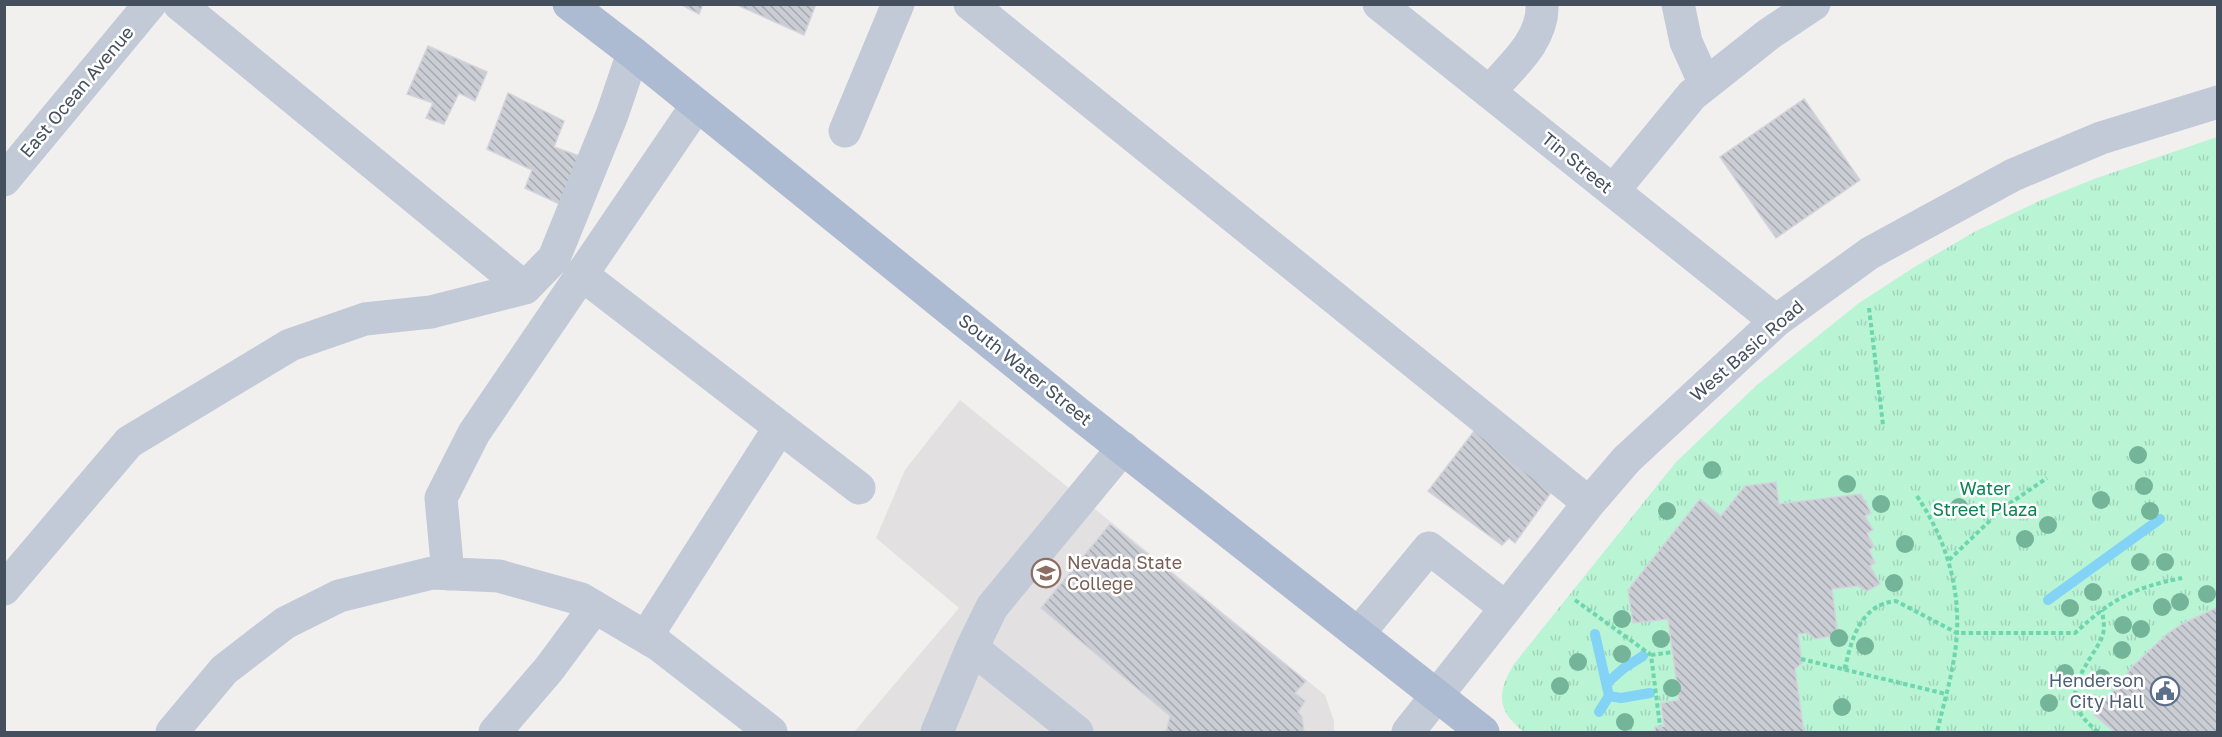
<svg xmlns="http://www.w3.org/2000/svg" width="2222" height="737" font-family="'Golos Text',sans-serif">
	<style>
		.education { fill: #e3e0e1 }
		.park { fill: url(#park-tufts) }
		.lines { fill: none; stroke-linecap: round; stroke-linejoin: round }
		.stream { stroke: #82d3f5; stroke-width: 10 }
		.building { fill: url(#building-back-hatch); stroke: #d3d4db; stroke-width: 1.5 }
		.path { stroke: #6dd6ac; stroke-width: 4; stroke-dasharray: 4.5 3; stroke-linecap: butt }
		.minor { stroke: #c1cad6; stroke-width: 33 }
		.major { stroke: #acbbd1; stroke-width: 33 }
		.tree { fill: #74b499 }
		.labels { text-anchor: middle; stroke-width: 5; stroke-linejoin: round; paint-order: stroke }
		.street-label { font-size: 18px; fill: #45505f; stroke: #fff }
		.park-label { font-size: 18px; fill: #0d8353; stroke: #fff }
		.education-label { font-size: 18px; fill: #785e54; stroke: #fff; text-anchor: start }
		.service-label { font-size: 18px; fill: #4e5e75; stroke: #fff; text-anchor: end }
	</style>
	<defs>
		<pattern id="park-tufts" width="24" height="20" patternUnits="userSpaceOnUse" patternTransform="scale(1.5)"><rect width="24" height="20" fill="#b9f4d5"/><path d="M3 7l-1-3M5 7V3M7 7l1-3M15 17l-1-3M17 17v-4M19 17l1-3" fill="none" stroke="#a0d3b9"/></pattern>
		<pattern id="building-back-hatch" width="6" height="6" patternUnits="userSpaceOnUse" patternTransform="scale(1.5)"><rect width="6" height="6" fill="#cbcdd5"/><path d="M-1 5l2 2M0 0l6 6M5-1l2 2" fill="none" stroke="#a7a9b0"/></pattern>
	</defs>
	<rect width="100%" height="100%" fill="#f2efef"/>
	<!-- education -->
	<path class="education" d="M960,400L1325,695L1334,721V732H854L959,608L876,538L905,470Z"/>
	<!-- park -->
	<path class="park" d="M2217,137V732H1524C1496,711 1497,692 1514,664L1676,462L1757,385L1859,303L1916,266L1976,231L2037,202L2094,179Z"/>
	<g class="lines">
		<!-- stream -->
		<path class="stream" d="M2048,600L2160,519
			M1595,634L1609,696L1599,712
			M1607,683L1624,668L1643,656
			M1609,696L1621,698L1650,693"/>
	</g>
	<!-- building -->
	<path class="building" d="M680,4H703L699,14Z
		M735,4H816L804,35Z
		M428,46L487,72L475,101L459,93L444,124L426,118L433,103L407,94Z
		M508,93L564,121L554,147L585,158L566,207L525,188L532,170L487,149Z
		M1804,99L1860,180L1776,238L1720,157Z
		M1478,426L1555,487L1515,543L1509,538L1502,545L1428,491Z
		M1776,482L1779,504L1861,494L1871,513L1865,516L1873,530L1867,533L1874,547L1869,550L1875,563L1870,566L1880,584L1867,591L1858,586L1832,589L1837,628L1831,636L1815,639L1808,633L1798,634L1802,663L1795,669L1804,732H1655V727L1664,726L1661,703L1679,700L1668,619L1633,623L1628,590L1700,499L1721,516L1745,486Z
		M1110,524L1306,681L1295,693L1305,701L1298,712L1302,717L1304,732H1166L1170,716L1041,608Z
		M2218,607V732H2115L2094,715L2133,666L2167,634L2182,624Z"/>
	<g class="lines">
		<!-- path -->
		<path class="path" d="M1869,308L1883,425
			M1917,496C1951,547 1965,604 1953,664C1949,687 1942,710 1937,732
			M1949,560L2003,508L2047,478
			M1575,600L1651,655L1660,726
			M1651,655L1673,652
			M1801,659L1946,694
			M1845,669C1851,639 1861,604 1896,601L1957,633H2075C2112,599 2132,588 2182,578
			M2098,732C2066,706 2071,688 2092,655C2096,648 2101,642 2103,634C2105,626 2103,618 2102,610"/>
		<!-- minor -->
		<path class="minor" d="M970,4L1589,503
			M1379,4L1776,321
			M1678,4L1686,42L1705,84
			M1489,92C1511,67 1544,40 1542,4
			M845,131L898,4
			M4,180L150,4
			M1613,191L1692,95L1769,34L1814,4
			M581,274L859,488
			M525,288L554,258L612,115L633,53
			M448,574L441,498L474,433L697,105
			M4,589L129,442L290,345L365,319L431,312L525,288L179,4
			M1358,634L1429,548L1506,608
			M646,637L780,427
			M972,648L1077,732
			M172,732L224,670L285,623L339,596L432,573L499,576L581,599L659,645L771,732
			M495,732L549,669L595,607
			M937,732L972,648L992,607L1123,448
			M1408,732L1589,503L1627,459L1776,321L1870,253L2013,175L2101,138L2218,102"/>
		<!-- major -->
		<path class="major" d="M569,4L633,53L1075,411L1483,732"/>
	</g>
	<!-- trees -->
	<g class="tree">
		<circle cx="2138" cy="455" r="9"/>
		<circle cx="1712" cy="470" r="9"/>
		<circle cx="1847" cy="484" r="9"/>
		<circle cx="2144" cy="486" r="9"/>
		<circle cx="2101" cy="500" r="9"/>
		<circle cx="1881" cy="504" r="9"/>
		<circle cx="1959" cy="507" r="9"/>
		<circle cx="1667" cy="511" r="9"/>
		<circle cx="2150" cy="511" r="9"/>
		<circle cx="2048" cy="525" r="9"/>
		<circle cx="2025" cy="539" r="9"/>
		<circle cx="1905" cy="544" r="9"/>
		<circle cx="2140" cy="562" r="9"/>
		<circle cx="2165" cy="562" r="9"/>
		<circle cx="1894" cy="583" r="9"/>
		<circle cx="2093" cy="592" r="9"/>
		<circle cx="2207" cy="594" r="9"/>
		<circle cx="2180" cy="602" r="9"/>
		<circle cx="2162" cy="607" r="9"/>
		<circle cx="2070" cy="608" r="9"/>
		<circle cx="1622" cy="619" r="9"/>
		<circle cx="2123" cy="625" r="9"/>
		<circle cx="2141" cy="629" r="9"/>
		<circle cx="1839" cy="638" r="9"/>
		<circle cx="1661" cy="639" r="9"/>
		<circle cx="1865" cy="646" r="9"/>
		<circle cx="2122" cy="650" r="9"/>
		<circle cx="1622" cy="654" r="9"/>
		<circle cx="1578" cy="662" r="9"/>
		<circle cx="2065" cy="673" r="9"/>
		<circle cx="2102" cy="678" r="9"/>
		<circle cx="1560" cy="686" r="9"/>
		<circle cx="1672" cy="688" r="9"/>
		<circle cx="2049" cy="703" r="9"/>
		<circle cx="1842" cy="707" r="9"/>
		<circle cx="1625" cy="722" r="9"/>
	</g>
	<!-- icons -->
	<defs>
		<g id="university-ring" transform="scale(1.5)"><circle r="9.5" fill="#fff" stroke="#8d6e63" stroke-width="1.5"/><path d="M0-5L7-2L0 1L-7-2ZM-4 1L0 2.5L4 1V4Q0 6-4 4Z" fill="#8d6e63"/></g>
		<g id="civic-ring" transform="scale(1.5)"><circle r="9.5" fill="#fff" stroke="#5c6f8a" stroke-width="1.5"/><path d="M-.6-6.5H3V-4.5H.6V-3L4-1V1h2V6H-6V1h2V-1L-.6-3ZM-1.2 2.5V6h2.4V2.5Z" fill="#5c6f8a"/></g>
	</defs>
	<g fill-rule="evenodd">
		<use href="#university-ring" x="1046" y="573"/>
		<use href="#civic-ring" x="2165" y="691"/>
	</g>
	<g class="labels">
		<!-- street labels -->
		<g class="street-label">
			<text transform="translate(77 92) rotate(-50)" y="6">East Ocean Avenue</text>
			<text transform="translate(1577 163) rotate(39)" y="6">Tin Street</text>
			<text transform="translate(1747 351) rotate(-41)" y="6">West Basic Road</text>
			<text transform="translate(1025 370) rotate(39)" y="6">South Water Street</text>
		</g>
		<!-- park labels -->
		<g class="park-label">
			<text x="1985" y="495">Water<tspan x="1985" dy="21">Street Plaza</tspan></text>
		</g>
		<!-- education labels -->
		<g class="education-label">
			<text x="1067" y="569">Nevada State<tspan x="1067" dy="21">College</tspan></text>
		</g>
		<!-- service labels -->
		<g class="service-label">
			<text x="2144" y="687">Henderson<tspan x="2144" dy="21">City Hall</tspan></text>
		</g>
	</g>
	<!-- border -->
	<rect width="2222" height="737" fill="none" stroke="#45505f" stroke-width="12"/>
</svg>
